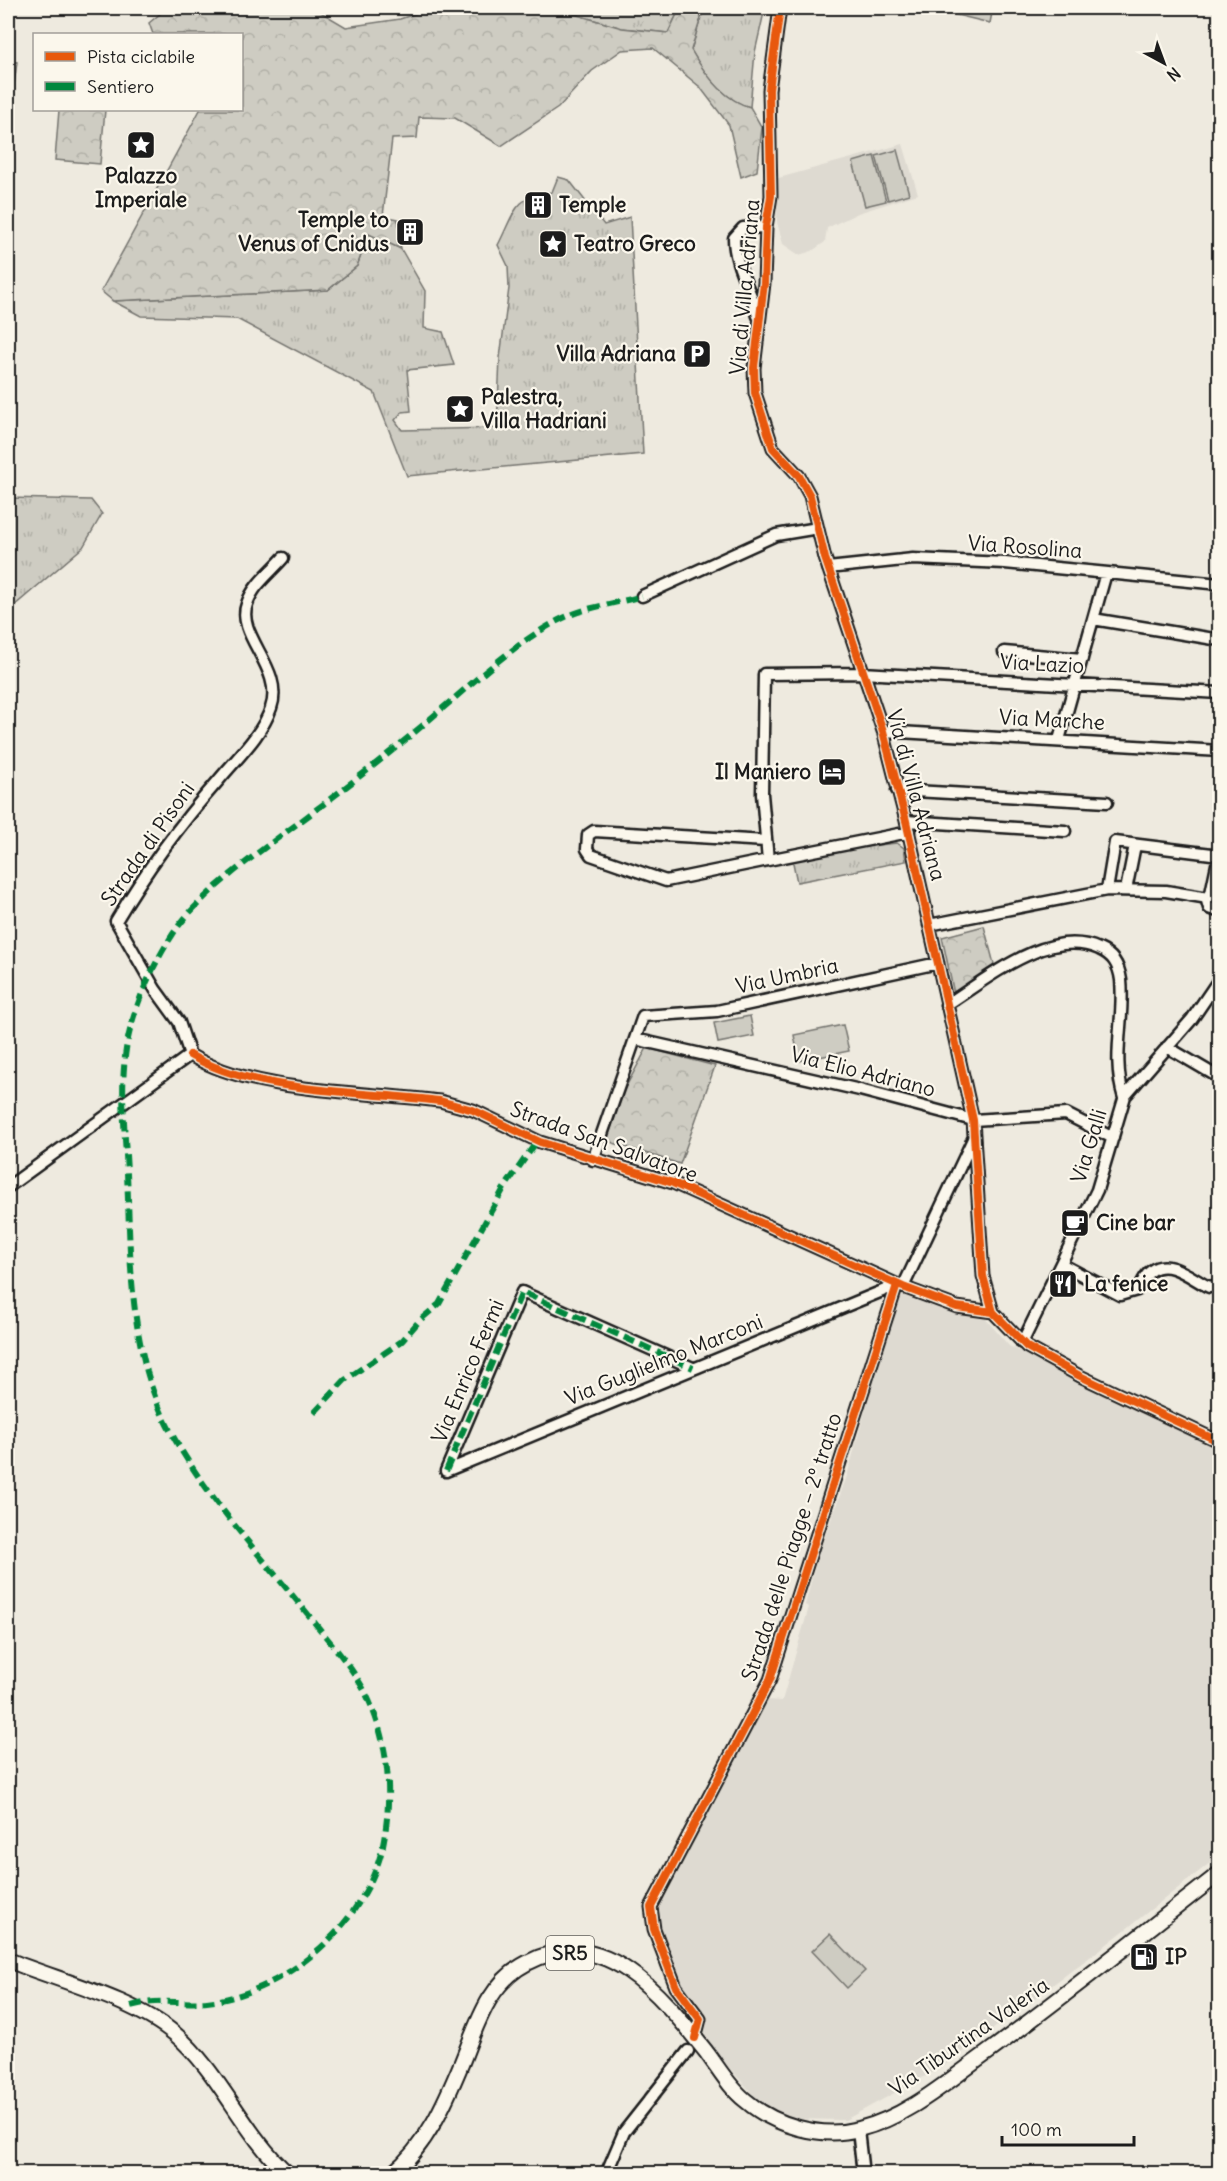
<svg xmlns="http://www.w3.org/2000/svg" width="1227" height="2181" font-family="Delius,sans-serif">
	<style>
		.built { fill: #dedad1 }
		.grass { fill: url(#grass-tufts); stroke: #75746f; stroke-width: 1.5 }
		.forest { fill: url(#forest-crowns); stroke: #75746f; stroke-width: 1.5 }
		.pitch { fill: #ceccc2; stroke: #75746f; stroke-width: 1.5 }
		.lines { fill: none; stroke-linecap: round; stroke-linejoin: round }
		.minor-casing { stroke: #1c1c1c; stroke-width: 15 }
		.major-casing { stroke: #1c1c1c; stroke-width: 18 }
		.minor { stroke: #fbf7ec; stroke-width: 10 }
		.major { stroke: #fbf7ec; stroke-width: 14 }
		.quiet { stroke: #00873e; stroke-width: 6; stroke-dasharray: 12 6; stroke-linecap: butt }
		.cycleway-casing { stroke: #fbf7ec; stroke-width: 11 }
		.cycleway { stroke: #e8590c; stroke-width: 8 }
		.labels { text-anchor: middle; stroke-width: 4.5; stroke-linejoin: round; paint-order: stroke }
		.shield { fill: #fbf7ec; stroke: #5f5e5a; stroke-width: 1.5 }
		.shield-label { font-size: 20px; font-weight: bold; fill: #1c1c1c }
		.poi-label { font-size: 21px; font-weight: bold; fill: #1c1c1c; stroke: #fbf7ec; text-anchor: start }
		.street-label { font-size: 21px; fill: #1c1c1c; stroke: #fbf7ec }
	</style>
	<defs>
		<pattern id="grass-tufts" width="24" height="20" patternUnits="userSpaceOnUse" patternTransform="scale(1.5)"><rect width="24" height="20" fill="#ceccc2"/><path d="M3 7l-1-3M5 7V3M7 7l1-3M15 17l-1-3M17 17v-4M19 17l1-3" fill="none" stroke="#b0afa6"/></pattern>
		<pattern id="forest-crowns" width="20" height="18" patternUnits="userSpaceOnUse" patternTransform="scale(1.5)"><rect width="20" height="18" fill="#ceccc2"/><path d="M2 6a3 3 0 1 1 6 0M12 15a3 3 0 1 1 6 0" fill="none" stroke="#b0afa6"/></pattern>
	</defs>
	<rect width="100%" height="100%" fill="#eeeadf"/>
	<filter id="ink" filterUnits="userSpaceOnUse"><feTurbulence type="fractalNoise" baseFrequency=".0167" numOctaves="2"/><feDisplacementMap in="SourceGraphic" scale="12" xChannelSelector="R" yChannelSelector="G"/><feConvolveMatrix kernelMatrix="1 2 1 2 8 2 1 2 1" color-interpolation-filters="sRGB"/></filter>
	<g filter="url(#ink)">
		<!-- built -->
		<path class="built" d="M903,144L918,194L858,213L827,228L825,242L812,251L799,255L783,244L777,222L775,179Z
			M905,1291L984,1317L1009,1346L1219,1447L1220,1855L1102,1948L942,2067L845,2120L791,2119L760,2102L705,2041L704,2020L677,1983L656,1921L654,1909L766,1700L782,1701L809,1607L805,1605L818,1555L847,1476L897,1295Z"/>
		<!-- grass -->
		<path class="grass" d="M553,8H680L668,33L622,28Z
			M704,8H765L755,52L750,107C723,100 704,73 691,50Z
			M558,177L569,180L604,225L630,217L643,454L407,476L374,392L237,319L141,316L113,301L328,290L357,266L369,233L401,249L425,291L424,328L443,332L454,365L407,370L411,411L402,412L395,420L402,430L497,428L500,358L509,288L508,266L498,245C514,214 514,195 552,192Z
			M8,498L91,500L102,514L83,547L8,611Z
			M897,843L904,848L906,861L797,882L792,858L859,847Z"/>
		<!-- forest -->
		<path class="forest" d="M167,8H314L346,27L400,19L432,8H553L622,28L668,33L680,8H704L691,50C704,73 723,100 750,107L762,128L757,171L741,177L729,125L700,87L653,48L622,50L592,71L558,108L501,146L455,118L419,117L417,138L392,139L383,216L398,219L401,249L369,234L357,266L328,290L113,301L101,291L200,110H242V34H153L149,23Z
			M8,61L17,62L12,100H8Z
			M59,110H105L100,164L55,160Z
			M984,926L995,968L954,994L942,937Z
			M647,1048L715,1066L680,1164L607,1141L623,1092Z"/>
		<!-- pitch -->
		<path class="pitch" d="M945,8H993L990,23L944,12Z
			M897,150L909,194L888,200L876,156Z
			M874,156L886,201L865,206L853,162Z
			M750,1016L754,1036L718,1043L714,1023Z
			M843,1025L849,1051L799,1061L794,1035Z
			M830,1934L865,1971L847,1988L812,1951Z"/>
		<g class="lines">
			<!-- minor casing -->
			<g class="minor-casing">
				<path id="minor" d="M780,8L769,90L771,196L766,227L764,283L754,368L755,393L773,448L799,476L810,496L825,558L883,731L906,821L973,1120L983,1276L993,1312L1027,1347L1080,1376L1220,1442
					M758,316C751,290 734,265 734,238L743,228L766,227
					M828,568L913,559L1005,563L1220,584
					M642,596L776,535L818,528
					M1093,619L1220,640
					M1004,652L1082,659
					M883,731L1220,751
					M1059,740L1106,573
					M897,790L1107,802
					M906,821L1065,831
					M909,832L768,860L762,794L764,674L862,673L1220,693
					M766,841L594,831L588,835L587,849L591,855L666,881L768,860
					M1107,890L1115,842L1220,855
					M1126,890L1135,845
					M1220,891L1211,893L1207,901L1209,908L1220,912
					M1211,893L1219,855
					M929,925L1107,890L1166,891L1208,898
					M946,1005C986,980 1049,926 1099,949C1113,955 1119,965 1121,980C1125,1021 1111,1056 1124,1098
					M635,1039L860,1090L973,1120L1066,1114L1113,1138
					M1167,1047L1220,1078
					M190,1055C255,1094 365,1091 440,1101L473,1110L540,1142L673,1183L903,1287L957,1307L993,1312
					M190,1055L179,1022L155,989L116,921C145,872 180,824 218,781C236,759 262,735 271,708C285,669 235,635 247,604C253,585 270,573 283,558
					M593,1160L643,1016L717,1011L938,963
					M8,1187L190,1055
					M1061,1264L1120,1295L1137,1290C1143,1284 1144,1275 1151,1271C1169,1257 1193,1280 1209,1287L1220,1285
					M903,1287L974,1137
					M1022,1343L1097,1190L1125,1096L1192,1019L1220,978
					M446,1471L897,1285
					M446,1471L522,1292L693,1368
					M695,2038L700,2019L676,1987L654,1929L651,1907L770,1680L897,1285
					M858,2130L863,2174
					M606,2174L624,2132L688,2051"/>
			</g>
			<!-- major casing -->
			<g class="major-casing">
				<path id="major" d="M8,1960C59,1981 134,1999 175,2034C221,2073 243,2134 288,2174
					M392,2174C427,2145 445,2103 462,2062C477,2025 488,1983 527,1963C605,1921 664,1999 707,2053C719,2069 730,2088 745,2100C775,2126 820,2139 859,2129C907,2117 948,2081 987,2053C1066,1995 1142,1934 1220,1873"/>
			</g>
			<!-- minor -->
			<use href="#minor" class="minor"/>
			<!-- major -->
			<use href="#major" class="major"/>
			<!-- quiet -->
			<path class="quiet" d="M1215,1288L1220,1293
				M314,1413L345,1380L402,1341L419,1321L439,1304L503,1190L537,1141
				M446,1471L522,1292L693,1368
				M131,2006C157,1998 181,2004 207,2002C228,2000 252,1992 271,1982C323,1956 371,1903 383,1845C393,1795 389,1743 367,1696C353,1667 330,1643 311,1618C265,1561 214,1506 177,1443C128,1360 131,1266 127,1173C125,1131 120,1090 126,1049C133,1008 151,968 173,934C202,889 274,842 317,809C358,778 398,747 437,713C475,681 515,643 559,620C584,607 615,604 642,596"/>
			<!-- cycleway casing -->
			<g class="cycleway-casing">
				<path id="cycleway" d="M780,8L769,90L771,196L766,227L764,283L754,368L755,393L773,448L799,476L810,496L825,558L883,731L906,821L973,1120L983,1276L993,1312L1027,1347L1080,1376L1220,1442
					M190,1055C255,1094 365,1091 440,1101L473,1110L540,1142L673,1183L903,1287L957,1307L993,1312
					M695,2038L700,2019L676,1987L654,1929L651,1907L770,1680L897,1285"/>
			</g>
			<!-- cycleway -->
			<use href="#cycleway" class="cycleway"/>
		</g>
	</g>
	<!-- icons -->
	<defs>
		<g id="sight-square" transform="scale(1.5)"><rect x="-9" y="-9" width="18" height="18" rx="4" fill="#1c1c1c" stroke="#fbf7ec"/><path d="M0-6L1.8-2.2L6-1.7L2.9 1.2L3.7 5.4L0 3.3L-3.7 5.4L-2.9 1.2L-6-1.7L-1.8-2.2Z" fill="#fff"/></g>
		<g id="building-square" transform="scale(1.5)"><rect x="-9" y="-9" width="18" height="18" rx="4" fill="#1c1c1c" stroke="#fbf7ec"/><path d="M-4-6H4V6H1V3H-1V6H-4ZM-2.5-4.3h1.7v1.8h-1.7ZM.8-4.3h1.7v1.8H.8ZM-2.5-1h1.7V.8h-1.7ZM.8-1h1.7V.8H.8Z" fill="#fff"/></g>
		<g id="parking-square" transform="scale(1.5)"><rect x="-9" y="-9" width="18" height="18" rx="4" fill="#1c1c1c" stroke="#fbf7ec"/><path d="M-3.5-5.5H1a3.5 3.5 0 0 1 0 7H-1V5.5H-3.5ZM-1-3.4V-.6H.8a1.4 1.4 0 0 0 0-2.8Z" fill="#fff"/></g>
		<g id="hotel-square" transform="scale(1.5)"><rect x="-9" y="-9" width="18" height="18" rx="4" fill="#1c1c1c" stroke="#fbf7ec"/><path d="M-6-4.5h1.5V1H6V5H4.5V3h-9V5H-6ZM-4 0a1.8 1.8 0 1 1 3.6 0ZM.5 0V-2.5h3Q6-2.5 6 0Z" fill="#fff"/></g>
		<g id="cafe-square" transform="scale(1.5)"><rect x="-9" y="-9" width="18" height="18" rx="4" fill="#1c1c1c" stroke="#fbf7ec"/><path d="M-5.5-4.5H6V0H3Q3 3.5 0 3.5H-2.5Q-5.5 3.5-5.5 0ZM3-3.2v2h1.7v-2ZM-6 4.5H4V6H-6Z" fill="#fff"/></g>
		<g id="restaurant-square" transform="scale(1.5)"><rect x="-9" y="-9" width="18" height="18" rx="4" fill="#1c1c1c" stroke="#fbf7ec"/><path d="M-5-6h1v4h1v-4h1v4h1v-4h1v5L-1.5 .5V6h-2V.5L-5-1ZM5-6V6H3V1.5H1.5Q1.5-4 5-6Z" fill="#fff"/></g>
		<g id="fuel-square" transform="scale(1.5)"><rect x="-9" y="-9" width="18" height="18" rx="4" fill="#1c1c1c" stroke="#fbf7ec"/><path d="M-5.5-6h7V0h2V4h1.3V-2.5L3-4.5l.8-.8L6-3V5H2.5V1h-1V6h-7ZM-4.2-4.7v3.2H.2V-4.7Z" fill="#fff"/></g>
	</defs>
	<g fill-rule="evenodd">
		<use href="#sight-square" x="141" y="145"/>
		<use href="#building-square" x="538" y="205"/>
		<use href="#building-square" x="410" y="232"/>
		<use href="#sight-square" x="553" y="244"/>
		<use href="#parking-square" x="697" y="354"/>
		<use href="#sight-square" x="460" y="409"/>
		<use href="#hotel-square" x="832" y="772"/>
		<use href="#cafe-square" x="1075" y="1223"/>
		<use href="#restaurant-square" x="1063" y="1284"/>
		<use href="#fuel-square" x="1144" y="1957"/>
	</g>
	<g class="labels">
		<!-- shield labels -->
		<rect class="shield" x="546" y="1936" width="48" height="34" rx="4.5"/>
		<g class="shield-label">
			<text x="570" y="1960">SR5</text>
		</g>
		<!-- poi labels -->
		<g class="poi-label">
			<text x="141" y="183" text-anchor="middle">Palazzo<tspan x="141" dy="24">Imperiale</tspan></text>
			<text x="559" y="212">Temple</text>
			<text x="389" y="227" text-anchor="end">Temple to<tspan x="389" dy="24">Venus of Cnidus</tspan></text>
			<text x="574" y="251">Teatro Greco</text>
			<text x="676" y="361" text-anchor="end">Villa Adriana</text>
			<text x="481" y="404">Palestra,<tspan x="481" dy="24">Villa Hadriani</tspan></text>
			<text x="811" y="779" text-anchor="end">Il Maniero</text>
			<text x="1096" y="1230">Cine bar</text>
			<text x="1084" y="1291">La fenice</text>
			<text x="1165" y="1964">IP</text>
		</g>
		<!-- street labels -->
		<g class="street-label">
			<text transform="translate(745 287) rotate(-85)" y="7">Via di Villa Adriana</text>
			<text transform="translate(1025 547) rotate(4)" y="7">Via Rosolina</text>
			<text transform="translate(1042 664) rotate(3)" y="7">Via Lazio</text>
			<text transform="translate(1052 720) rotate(3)" y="7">Via Marche</text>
			<text transform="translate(916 795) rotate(75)" y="7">Via di Villa Adriana</text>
			<text transform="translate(148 844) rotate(-55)" y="7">Strada di Pisoni</text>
			<text transform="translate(787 976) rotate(-12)" y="7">Via Umbria</text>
			<text transform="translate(863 1072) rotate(14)" y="7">Via Elio Adriano</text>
			<text transform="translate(604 1142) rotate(20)" y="7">Strada San Salvatore</text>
			<text transform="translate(1089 1146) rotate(-73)" y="7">Via Galli</text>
			<text transform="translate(664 1360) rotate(-22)" y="7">Via Guglielmo Marconi</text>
			<text transform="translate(468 1371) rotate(-67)" y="7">Via Enrico Fermi</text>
			<text transform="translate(792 1547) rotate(-72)" y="7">Strada delle Piagge – 2º tratto</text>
			<text transform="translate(969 2037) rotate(-35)" y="7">Via Tiburtina Valeria</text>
		</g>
	</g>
	<!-- margin -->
	<rect width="1227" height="2181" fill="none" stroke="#fbf7ec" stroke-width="30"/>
	<rect x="15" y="15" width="1197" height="2151" fill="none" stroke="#1c1c1c" stroke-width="2" filter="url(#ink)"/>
	<!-- legend -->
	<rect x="33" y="33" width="210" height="78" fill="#fbf7ec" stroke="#a29f99" stroke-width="1.5"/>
	<rect x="45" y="52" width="30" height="9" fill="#e8590c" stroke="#a29f99" stroke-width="1.5"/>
	<text x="87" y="63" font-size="18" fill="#1c1c1c">Pista ciclabile</text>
	<rect x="45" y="82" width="30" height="9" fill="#00873e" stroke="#a29f99" stroke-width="1.5"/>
	<text x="87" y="93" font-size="18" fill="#1c1c1c">Sentiero</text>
	<!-- north arrow -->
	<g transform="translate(1164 63) rotate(139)" stroke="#fbf7ec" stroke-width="4.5" paint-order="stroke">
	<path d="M0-4.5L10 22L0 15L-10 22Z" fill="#1c1c1c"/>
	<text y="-9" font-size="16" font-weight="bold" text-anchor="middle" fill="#1c1c1c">N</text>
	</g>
	<!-- scale -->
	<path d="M1002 2136v9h132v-9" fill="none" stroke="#1c1c1c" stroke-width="3"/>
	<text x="1011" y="2136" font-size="18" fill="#1c1c1c" stroke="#fbf7ec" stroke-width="4.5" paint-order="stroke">100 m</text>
</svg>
